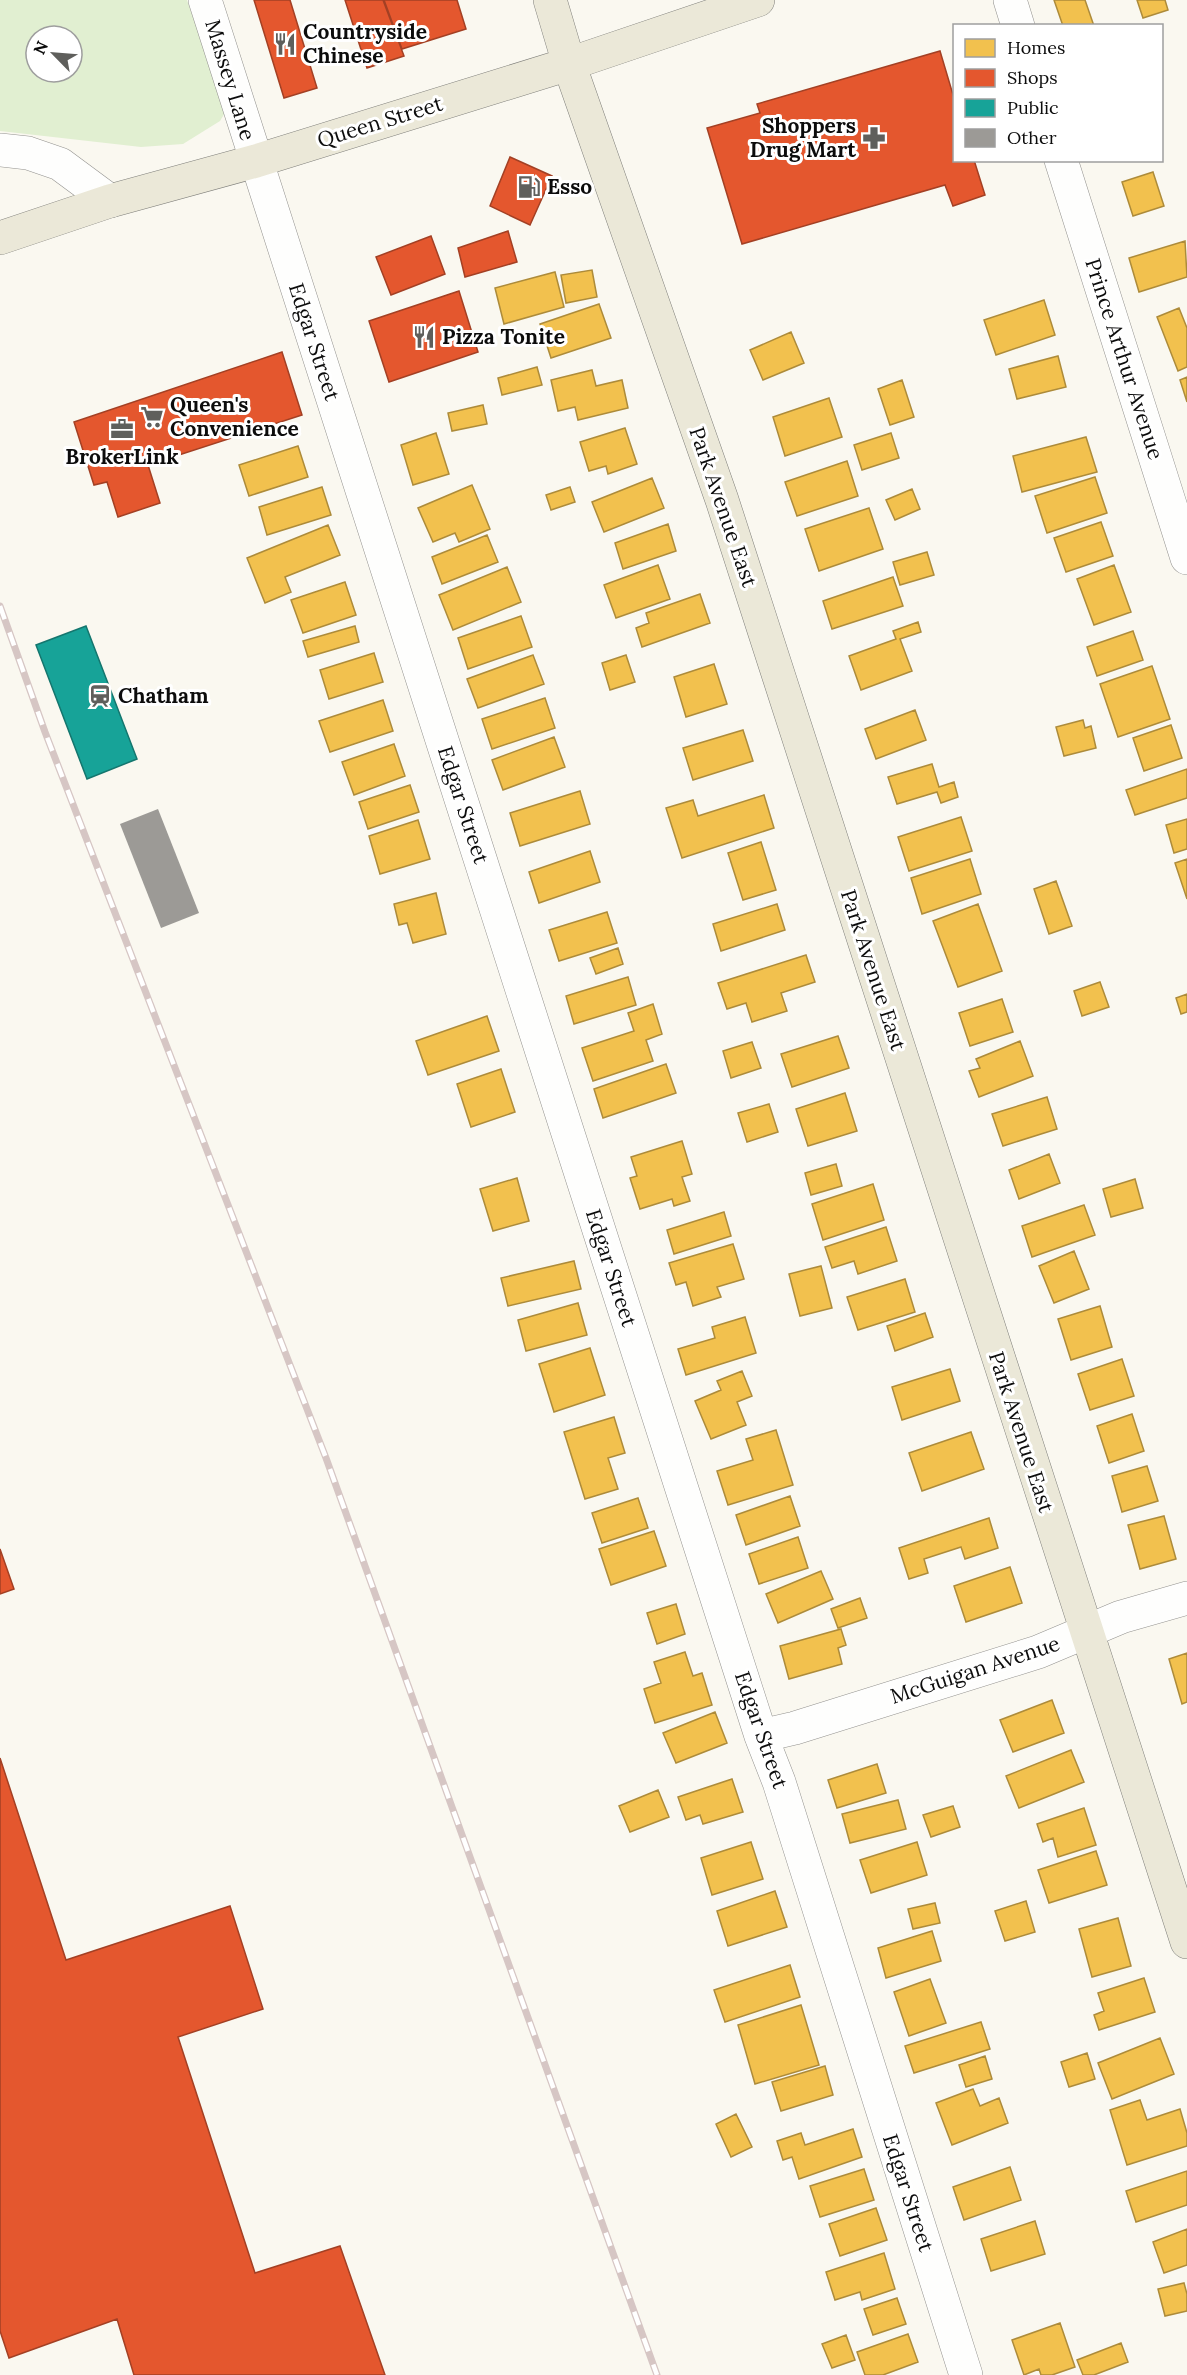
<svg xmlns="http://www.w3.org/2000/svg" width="1187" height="2375" font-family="Lora,serif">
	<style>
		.green { fill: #e1efd1; fill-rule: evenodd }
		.homes { fill: #f2c14e; stroke: #ad8b3a; stroke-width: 1.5 }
		.shops { fill: #e4572e; stroke: #a34024; stroke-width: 1.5 }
		.public { fill: #17a398; stroke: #14766e; stroke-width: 1.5 }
		.building { fill: #9c9a96 }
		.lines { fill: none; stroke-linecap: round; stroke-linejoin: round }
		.minor-casing { stroke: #93928f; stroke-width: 34 }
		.major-casing { stroke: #80807c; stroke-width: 34 }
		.minor { stroke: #fefefd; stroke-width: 33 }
		.major { stroke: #ebe8d8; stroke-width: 33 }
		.rail-casing { stroke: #d6c6c4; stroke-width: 7 }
		.rail { stroke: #fff; stroke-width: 4.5; stroke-dasharray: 14; stroke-linecap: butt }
		.labels { text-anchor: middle; stroke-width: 6; stroke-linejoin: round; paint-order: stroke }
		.poi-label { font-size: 21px; font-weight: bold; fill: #0c0c0c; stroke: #fff; text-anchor: start }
		.street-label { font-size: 21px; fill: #0c0c0c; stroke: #fff }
	</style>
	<rect width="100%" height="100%" fill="#faf8f0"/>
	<!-- green -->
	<path class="green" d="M0,0H187L226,111L220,121L183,144L141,147L0,131ZM36,36H72V72H36Z"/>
	<!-- homes -->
	<path class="homes" d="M1054,0H1085L1094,26H1063Z
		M1137,0H1165L1168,10L1143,18Z
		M1153,172L1164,206L1133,216L1122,182Z
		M1185,241L1187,277L1139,292L1129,258Z
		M592,270L597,297L566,303L561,275Z
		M555,272L564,307L504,324L495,288Z
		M1044,300L1055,335L996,355L984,320Z
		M599,304L611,338L551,358L540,324Z
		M1179,308L1187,328V367L1178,371L1157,317Z
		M791,332L804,363L763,380L750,350Z
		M1058,356L1066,387L1017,399L1009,369Z
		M537,367L542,385L502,395L498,378Z
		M592,370L596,386L622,380L628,408L578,420L575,407L558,411L551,380Z
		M1187,377V402L1180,380Z
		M902,380L914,417L890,425L878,389Z
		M829,398L842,437L785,456L773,417Z
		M483,405L487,424L452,431L448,413Z
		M625,428L637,464L608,474L606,466L589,471L580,442Z
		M436,433L449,474L413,485L401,445Z
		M891,433L899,458L862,470L854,445Z
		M1086,437L1097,472L1022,492L1013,456Z
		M298,446L308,477L249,496L239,465Z
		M847,461L858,496L797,516L785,482Z
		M1095,477L1107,513L1047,533L1035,496Z
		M652,478L664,508L604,532L592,502Z
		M472,485L490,529L459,542L455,533L433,542L418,508Z
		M322,487L331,515L267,535L259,507Z
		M570,487L575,502L551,510L546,495Z
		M912,489L920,509L895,520L886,500Z
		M869,508L883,549L819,571L805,529Z
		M1101,522L1113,556L1066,572L1054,538Z
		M668,524L676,551L623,569L615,543Z
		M328,525L340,555L285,577L291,592L265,603L247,558Z
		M487,535L498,562L442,584L432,557Z
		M927,552L934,575L900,585L893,562Z
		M658,565L670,599L616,618L604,585Z
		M1114,565L1131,612L1094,625L1077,579Z
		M507,567L521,602L453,630L439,595Z
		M893,577L903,606L832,629L823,601Z
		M345,582L356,615L303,633L291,600Z
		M700,594L710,623L642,647L636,628L649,623L646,613Z
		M521,616L532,647L468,669L458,638Z
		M918,622L921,632L900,639L912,671L861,690L849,656L896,639L893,631Z
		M355,626L359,642L308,657L303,641Z
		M1133,631L1143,660L1097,676L1087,647Z
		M374,653L383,682L329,699L320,670Z
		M533,655L544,684L478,708L467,679Z
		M626,655L635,682L610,690L602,663Z
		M714,664L727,704L686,717L674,677Z
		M1152,666L1170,719L1118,737L1100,684Z
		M545,698L555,728L492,749L482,719Z
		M383,700L393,731L330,752L319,721Z
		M915,710L926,740L876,759L865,729Z
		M1083,720L1085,728L1091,726L1096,748L1064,756L1056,727Z
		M1171,725L1182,758L1144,771L1133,738Z
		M743,730L753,761L693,780L683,748Z
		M554,737L565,767L503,790L492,760Z
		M394,744L405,776L354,795L342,762Z
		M932,764L939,787L954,782L958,797L941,803L937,792L897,804L888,777Z
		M1187,769V798L1135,815L1126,790Z
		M410,785L419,812L368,829L359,802Z
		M580,791L590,824L520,846L510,813Z
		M764,795L774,828L682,858L666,808L693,800L698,816Z
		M961,817L972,851L909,871L898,837Z
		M1187,819V849L1174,853L1166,825Z
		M418,820L430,859L380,874L369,836Z
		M761,842L776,890L743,900L728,853Z
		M590,851L600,882L539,903L529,872Z
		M970,859L981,894L922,914L911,878Z
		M1187,859V899L1175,863Z
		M1056,881L1072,926L1049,934L1034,889Z
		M436,893L446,934L413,943L407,923L399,925L394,904Z
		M777,904L785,930L721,951L713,924Z
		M978,904L1002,971L958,987L933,921Z
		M607,912L617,943L559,961L549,930Z
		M618,948L623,964L596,974L590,958Z
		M806,955L815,982L781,993L787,1011L752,1022L746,1003L727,1009L718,983Z
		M628,977L636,1005L574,1024L566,996Z
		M1100,982L1109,1007L1082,1016L1074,991Z
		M1187,994V1012L1181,1014L1176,998Z
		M1002,999L1013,1032L970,1046L959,1013Z
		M653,1004L662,1034L646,1040L653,1061L593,1081L582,1048L634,1031L628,1013Z
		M487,1016L499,1051L428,1075L416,1041Z
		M838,1036L849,1068L792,1087L781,1054Z
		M1020,1041L1033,1076L979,1097L969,1071L980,1068L976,1059Z
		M752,1042L761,1068L731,1078L723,1051Z
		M666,1064L676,1093L603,1118L594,1089Z
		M501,1069L515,1112L471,1127L457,1084Z
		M845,1093L857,1131L808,1146L796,1109Z
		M1047,1097L1057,1129L1003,1146L992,1114Z
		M769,1104L778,1132L747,1142L738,1113Z
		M682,1141L692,1174L682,1177L690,1201L674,1206L672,1199L640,1209L630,1178L637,1176L631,1157Z
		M1049,1154L1060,1183L1019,1199L1009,1170Z
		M836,1164L842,1186L811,1195L805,1173Z
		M517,1178L529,1221L493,1231L480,1189Z
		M1135,1179L1143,1208L1111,1217L1103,1189Z
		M873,1184L884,1220L823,1240L812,1204Z
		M1084,1205L1095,1235L1032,1257L1022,1226Z
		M724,1212L731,1236L674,1254L667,1230Z
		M886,1227L897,1261L858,1274L854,1261L832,1268L825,1247Z
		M733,1244L744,1279L717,1287L721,1297L693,1306L686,1282L676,1285L669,1263Z
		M1074,1251L1089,1289L1054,1303L1039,1266Z
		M574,1261L581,1289L508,1306L501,1278Z
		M821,1266L832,1308L800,1316L789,1274Z
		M905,1279L915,1312L858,1330L847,1297Z
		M578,1303L587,1335L526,1351L518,1320Z
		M1100,1306L1112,1347L1071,1360L1058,1319Z
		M925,1313L933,1337L895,1351L887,1326Z
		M745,1317L756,1353L686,1375L678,1349L715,1338L712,1327Z
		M590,1348L605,1395L554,1412L539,1364Z
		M1122,1359L1134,1396L1090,1410L1078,1374Z
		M950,1369L960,1401L902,1420L892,1387Z
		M742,1371L752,1396L737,1402L746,1425L711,1439L695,1401L721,1390L717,1381Z
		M1132,1414L1144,1451L1109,1463L1097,1426Z
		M614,1417L625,1453L608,1458L618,1489L585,1499L564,1432Z
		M776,1430L793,1485L728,1505L717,1471L753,1460L746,1439Z
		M971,1432L984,1469L922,1491L909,1453Z
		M1147,1466L1158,1501L1122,1512L1112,1476Z
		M790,1496L800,1526L746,1545L736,1515Z
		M638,1498L648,1528L602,1543L592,1513Z
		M1164,1516L1176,1559L1140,1569L1128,1525Z
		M989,1518L998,1548L965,1559L961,1547L924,1559L928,1573L909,1579L899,1548Z
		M654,1531L666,1566L611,1585L599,1549Z
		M798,1537L808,1568L759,1584L749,1554Z
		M1010,1567L1022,1603L966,1622L954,1586Z
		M821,1571L833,1599L778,1623L766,1594Z
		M860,1598L867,1618L838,1628L831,1609Z
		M676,1604L685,1634L657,1644L647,1613Z
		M841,1629L846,1645L838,1648L842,1664L789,1679L780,1646Z
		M685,1652L693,1676L702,1673L712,1705L655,1723L644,1689L661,1683L654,1662Z
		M1187,1653V1702L1182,1704L1169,1659Z
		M1052,1700L1064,1733L1013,1752L1000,1720Z
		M715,1712L727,1743L676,1763L663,1733Z
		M1071,1750L1084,1782L1019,1808L1006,1776Z
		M877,1764L886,1793L837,1808L828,1780Z
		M732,1779L743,1812L703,1824L700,1815L686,1820L678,1797Z
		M658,1790L669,1817L630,1832L619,1806Z
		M898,1800L906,1829L850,1843L842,1814Z
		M953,1806L960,1827L931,1837L923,1815Z
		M1084,1808L1096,1845L1058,1857L1053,1838L1043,1842L1037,1824Z
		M751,1842L763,1879L712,1895L701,1858Z
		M917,1842L927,1875L871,1893L860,1860Z
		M1096,1851L1107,1885L1049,1903L1038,1870Z
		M775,1891L787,1927L728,1946L717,1911Z
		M1026,1901L1035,1932L1005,1941L995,1911Z
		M935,1903L940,1923L913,1929L908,1909Z
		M1118,1918L1131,1966L1092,1977L1079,1929Z
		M932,1931L941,1961L886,1978L878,1948Z
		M790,1965L800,1997L725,2022L714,1990Z
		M1144,1978L1155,2012L1099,2030L1094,2015L1104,2011L1098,1993Z
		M930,1979L946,2023L909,2036L894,1992Z
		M801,2005L819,2065L755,2084L738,2025Z
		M981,2022L990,2049L914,2073L905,2046Z
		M1160,2038L1174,2074L1112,2099L1098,2063Z
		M1087,2053L1095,2079L1069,2087L1061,2062Z
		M985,2056L992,2079L966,2087L959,2065Z
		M825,2066L833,2095L781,2111L772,2082Z
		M973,2089L980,2106L999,2098L1008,2123L952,2145L936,2103Z
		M1140,2100L1147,2120L1180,2109L1187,2133V2146L1127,2165L1110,2110Z
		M736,2114L752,2147L731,2157L716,2124Z
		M853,2129L862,2157L799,2179L792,2157L783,2160L777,2141L801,2133L805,2145Z
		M1010,2167L1021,2200L964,2220L953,2187Z
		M864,2169L874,2200L820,2217L810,2186Z
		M1187,2171V2205L1136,2222L1126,2191Z
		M876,2208L887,2240L840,2256L829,2224Z
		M1035,2221L1045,2254L991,2271L981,2239Z
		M1187,2229V2265L1164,2273L1153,2242Z
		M884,2253L895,2289L862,2300L860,2292L835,2300L826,2272Z
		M1184,2283L1187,2294V2311L1165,2316L1158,2289Z
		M897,2298L906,2324L873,2335L864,2309Z
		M1060,2323L1075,2367L1052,2375H1041L1039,2369L1024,2375L1012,2340Z
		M908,2334L918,2362L883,2375H865L857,2352Z
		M846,2335L855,2360L832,2368L822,2344Z
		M1121,2343L1128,2362L1094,2375H1083L1077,2360Z"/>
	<!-- shops -->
	<path class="shops" d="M254,0H290L317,88L284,98Z
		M345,0H383L404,56L367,68Z
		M384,0H457L466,29L402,49Z
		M940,51L954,98V160H974L985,195L953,206L945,185L742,244L707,128L760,113L757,104Z
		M510,157L552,176L530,225L490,206Z
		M508,231L517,262L465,277L458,248Z
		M431,236L445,274L391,295L376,257Z
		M459,291L478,352L389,382L369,321Z
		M282,352L302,415L148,465L160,503L118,517L107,482L94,485L74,422Z
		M0,1549L14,1589L0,1594Z
		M0,1758L66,1960L230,1906L263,2009L178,2037L255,2273L340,2246L385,2375H134L117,2319L9,2358L0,2331Z"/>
	<!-- public -->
	<path class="public" d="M86,626L137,759L87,779L36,645Z"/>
	<!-- building -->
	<path class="building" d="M158,809L199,913L161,928L120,824Z"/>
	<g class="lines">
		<!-- minor casing -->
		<g class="minor-casing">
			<path id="minor" d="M205,0L761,1736L779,1782L966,2375
				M1010,0L1018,26
				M0,150L28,153L60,164L110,201
				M1061,160L1187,558
				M761,1736L795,1728L1038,1652L1121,1617L1187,1598"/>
		</g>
		<!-- major casing -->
		<g class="major-casing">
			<path id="major" d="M550,0L569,64L722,500L1187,1942
				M0,238L110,201L256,161L569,64L758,0"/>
		</g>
		<!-- minor -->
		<use href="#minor" class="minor"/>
		<!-- major -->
		<use href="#major" class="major"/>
		<!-- rail casing -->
		<g class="rail-casing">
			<path id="rail" d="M0,606L45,732L326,1458L657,2375"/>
		</g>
		<!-- rail -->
		<use href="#rail" class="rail"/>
	</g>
	<!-- icons -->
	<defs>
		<g id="restaurant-bare" transform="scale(1.8)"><path d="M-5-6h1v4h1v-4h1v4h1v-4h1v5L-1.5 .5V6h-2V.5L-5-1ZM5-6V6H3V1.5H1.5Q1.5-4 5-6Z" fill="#5f5f5c" stroke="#fff" stroke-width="2.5" paint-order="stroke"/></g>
		<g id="pharmacy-bare" transform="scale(1.8)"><path d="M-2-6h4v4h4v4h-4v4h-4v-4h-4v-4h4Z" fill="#5f5f5c" stroke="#fff" stroke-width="2.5" paint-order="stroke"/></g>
		<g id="fuel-bare" transform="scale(1.8)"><path d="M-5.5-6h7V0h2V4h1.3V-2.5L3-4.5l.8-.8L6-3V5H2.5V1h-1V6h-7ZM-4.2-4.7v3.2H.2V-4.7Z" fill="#5f5f5c" stroke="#fff" stroke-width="2.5" paint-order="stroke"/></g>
		<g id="supermarket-bare" transform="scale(1.8)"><path d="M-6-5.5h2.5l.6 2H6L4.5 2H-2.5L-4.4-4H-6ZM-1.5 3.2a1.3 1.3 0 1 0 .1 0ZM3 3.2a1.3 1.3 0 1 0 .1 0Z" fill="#5f5f5c" stroke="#fff" stroke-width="2.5" paint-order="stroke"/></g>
		<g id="office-bare" transform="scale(1.8)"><path d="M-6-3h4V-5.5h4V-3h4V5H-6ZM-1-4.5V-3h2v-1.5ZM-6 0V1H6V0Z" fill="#5f5f5c" stroke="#fff" stroke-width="2.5" paint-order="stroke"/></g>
		<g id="station-bare" transform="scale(1.8)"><path d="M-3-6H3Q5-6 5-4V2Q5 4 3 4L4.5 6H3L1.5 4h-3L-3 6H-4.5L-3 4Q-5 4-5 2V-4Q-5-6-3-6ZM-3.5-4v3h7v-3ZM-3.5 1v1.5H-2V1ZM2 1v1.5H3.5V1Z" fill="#5f5f5c" stroke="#fff" stroke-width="2.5" paint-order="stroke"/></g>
	</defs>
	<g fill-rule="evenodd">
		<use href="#restaurant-bare" x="285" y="44"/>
		<use href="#pharmacy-bare" x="874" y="138"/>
		<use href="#fuel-bare" x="529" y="187"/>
		<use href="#restaurant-bare" x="424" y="337"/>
		<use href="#supermarket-bare" x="152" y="417"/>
		<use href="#office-bare" x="122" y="429"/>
		<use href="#station-bare" x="100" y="696"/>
	</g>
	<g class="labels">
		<!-- poi labels -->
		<g class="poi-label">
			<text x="303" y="39">Countryside<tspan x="303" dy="24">Chinese</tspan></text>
			<text x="856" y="133" text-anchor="end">Shoppers<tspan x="856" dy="24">Drug Mart</tspan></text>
			<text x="547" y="194">Esso</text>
			<text x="442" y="344">Pizza Tonite</text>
			<text x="170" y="412">Queen's<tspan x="170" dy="24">Convenience</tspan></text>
			<text x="122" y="464" text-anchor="middle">BrokerLink</text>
			<text x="118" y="703">Chatham</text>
		</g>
		<!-- street labels -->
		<g class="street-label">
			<text transform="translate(230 80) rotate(73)" y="7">Massey Lane</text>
			<text transform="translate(380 122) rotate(-17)" y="7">Queen Street</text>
			<text transform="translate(314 342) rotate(72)" y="7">Edgar Street</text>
			<text transform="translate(1124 359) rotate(72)" y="7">Prince Arthur Avenue</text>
			<text transform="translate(723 507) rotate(71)" y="7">Park Avenue East</text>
			<text transform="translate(463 805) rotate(72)" y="7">Edgar Street</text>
			<text transform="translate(873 970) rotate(72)" y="7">Park Avenue East</text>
			<text transform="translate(611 1268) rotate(72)" y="7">Edgar Street</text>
			<text transform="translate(1021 1432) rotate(72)" y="7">Park Avenue East</text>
			<text transform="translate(975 1670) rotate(-18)" y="7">McGuigan Avenue</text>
			<text transform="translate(761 1730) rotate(71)" y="7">Edgar Street</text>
			<text transform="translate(908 2193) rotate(72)" y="7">Edgar Street</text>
		</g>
	</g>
	<!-- legend -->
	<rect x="953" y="24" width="210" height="138" fill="#ffffff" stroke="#9e9e9e" stroke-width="1.5"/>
	<rect x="965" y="39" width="30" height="18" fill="#f2c14e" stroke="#9e9e9e" stroke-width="1.5"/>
	<text x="1007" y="54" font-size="18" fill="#0c0c0c">Homes</text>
	<rect x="965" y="69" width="30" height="18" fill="#e4572e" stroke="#9e9e9e" stroke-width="1.5"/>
	<text x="1007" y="84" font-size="18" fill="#0c0c0c">Shops</text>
	<rect x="965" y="99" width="30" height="18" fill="#17a398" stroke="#9e9e9e" stroke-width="1.5"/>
	<text x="1007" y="114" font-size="18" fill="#0c0c0c">Public</text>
	<rect x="965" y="129" width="30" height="18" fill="#9c9a96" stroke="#9e9e9e" stroke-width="1.5"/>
	<text x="1007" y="144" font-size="18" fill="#0c0c0c">Other</text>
	<!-- north arrow -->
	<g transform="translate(54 54) rotate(295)"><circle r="28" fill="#ffffff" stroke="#9e9e9e" stroke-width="1.5"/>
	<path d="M0-4.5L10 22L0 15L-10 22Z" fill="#5f5f5c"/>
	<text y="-9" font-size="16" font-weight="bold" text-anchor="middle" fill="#0c0c0c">N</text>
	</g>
</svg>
